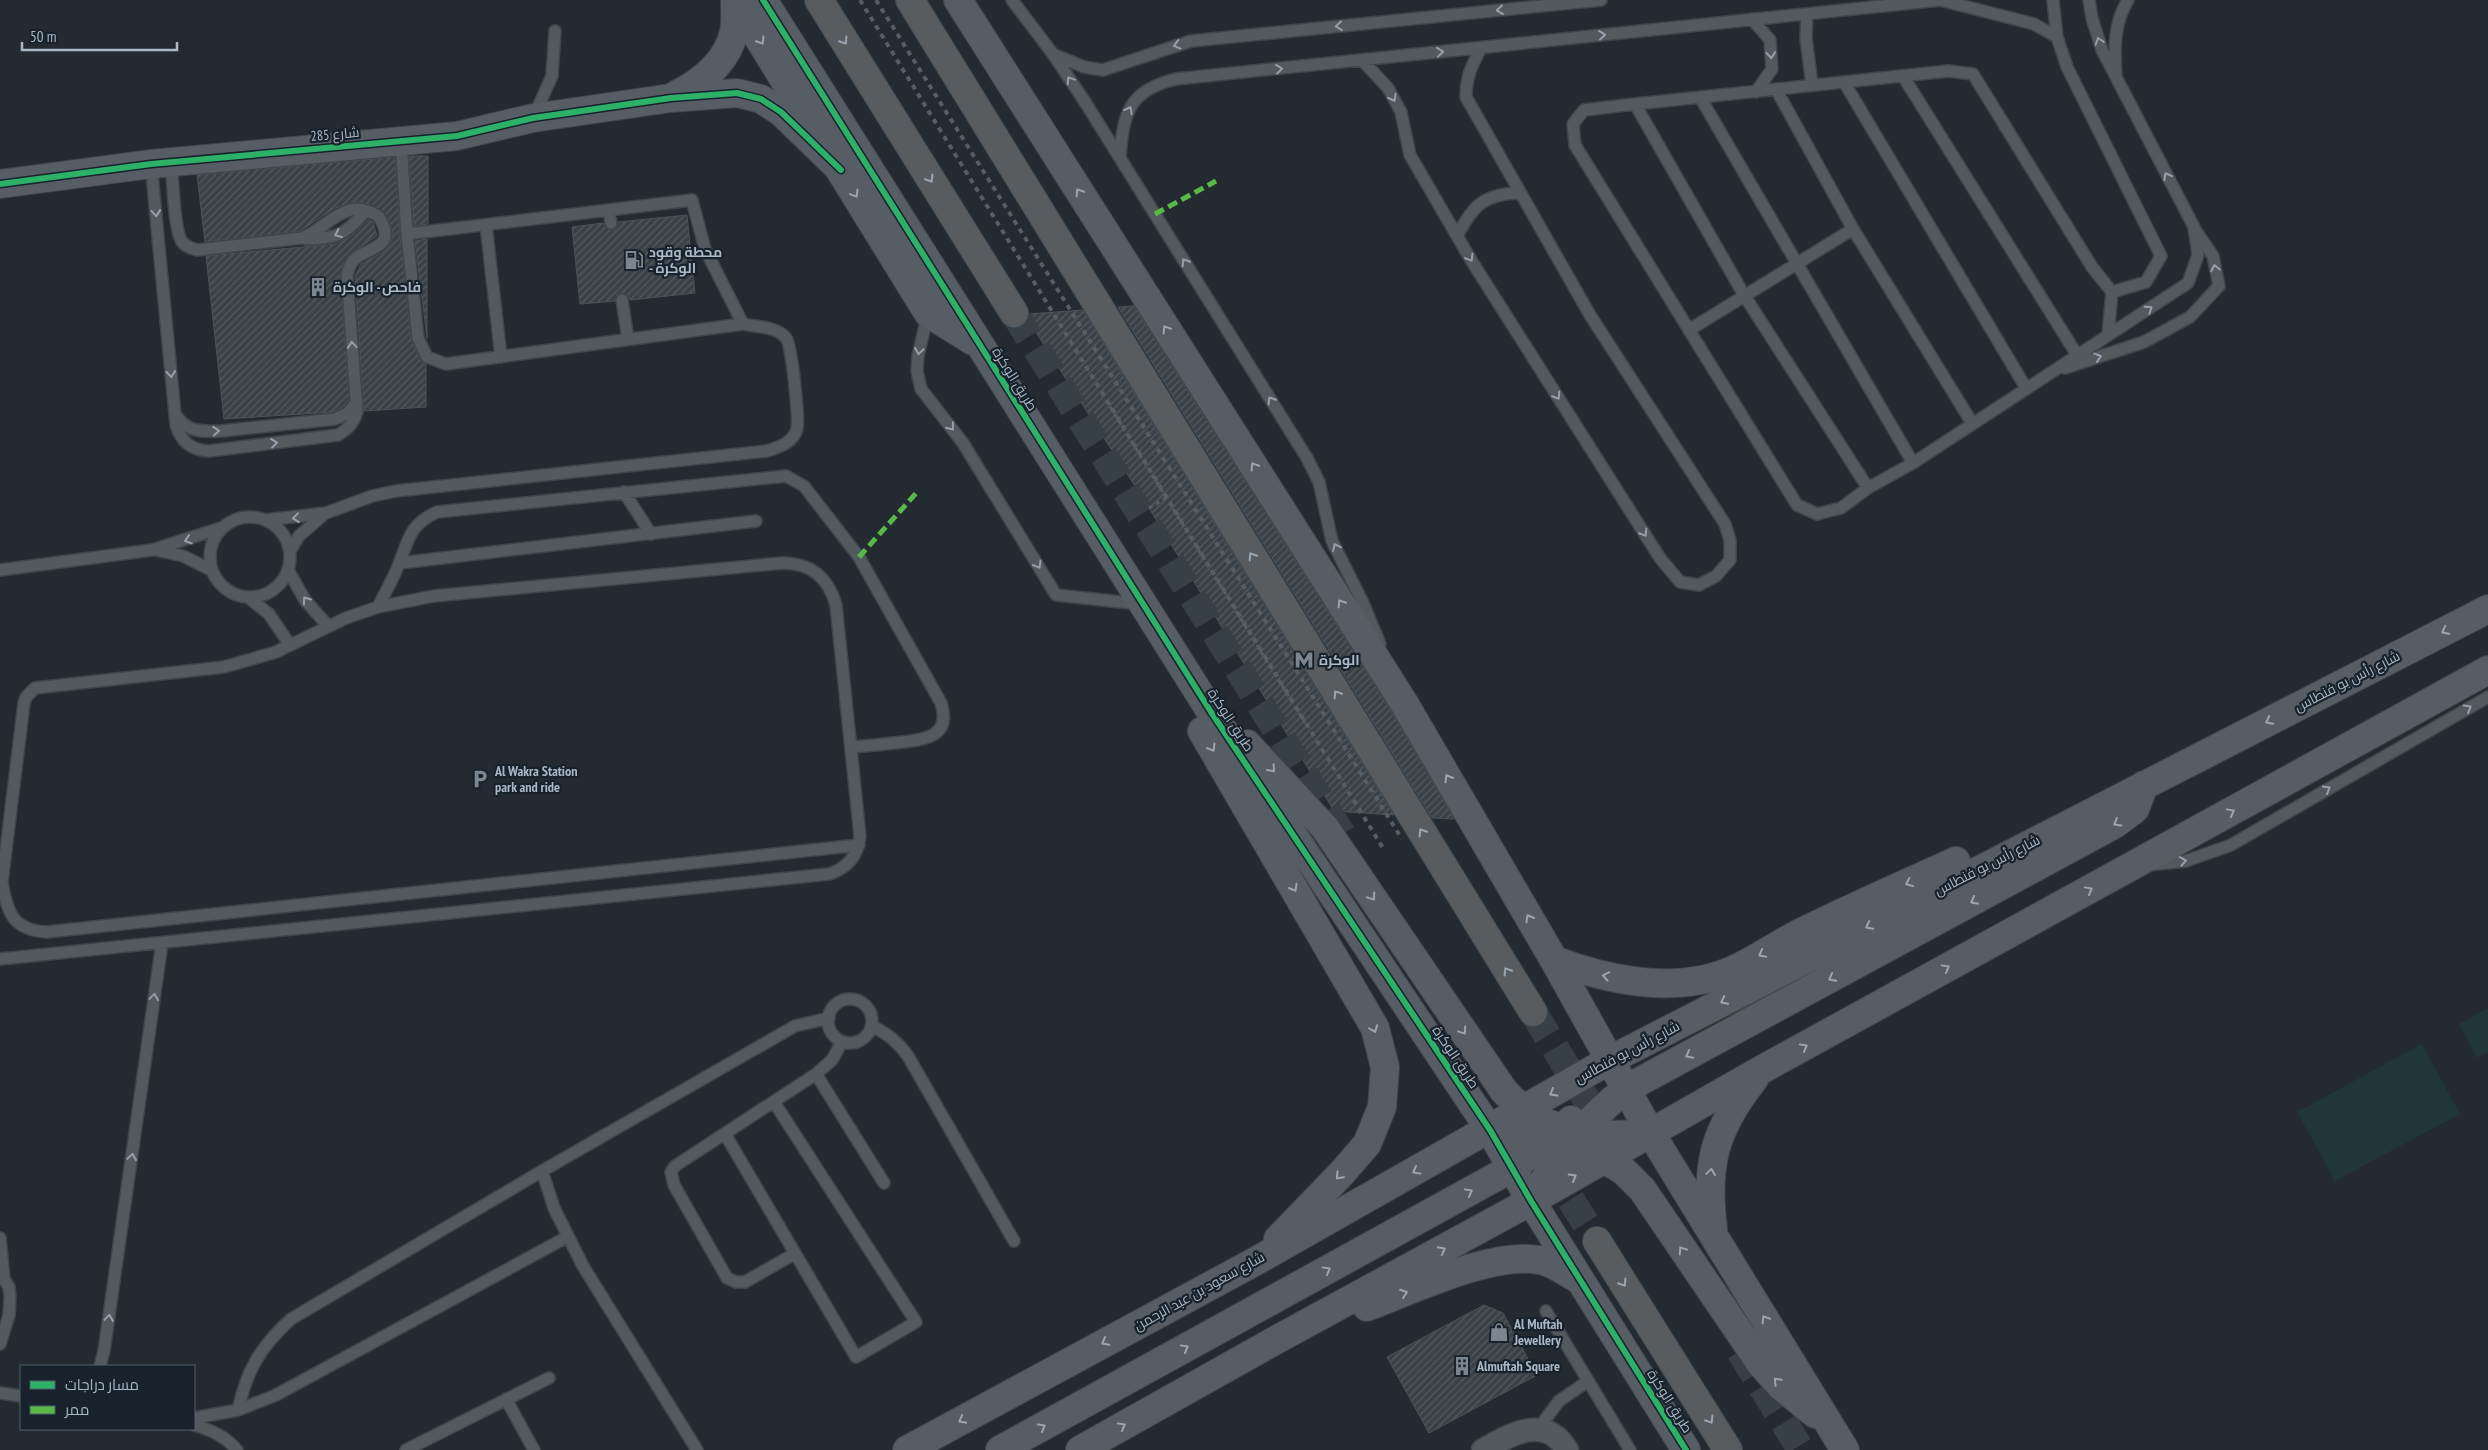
<svg xmlns="http://www.w3.org/2000/svg" width="2488" height="1450" font-family="'PT Sans Narrow',Cairo,sans-serif">
	<style>
		.pitch { fill: #203638 }
		.building { fill: url(#building-hatch); stroke: #4a525a }
		.lines { fill: none; stroke-linecap: round; stroke-linejoin: round }
		.highway-tunnel { stroke: #373f47; stroke-width: 28; stroke-dasharray: 28 14; stroke-linecap: butt }
		.lane-casing { stroke: #3f454b; stroke-width: 14 }
		.street-casing { stroke: #3f454b; stroke-width: 25 }
		.secondary-casing { stroke: #3f454b; stroke-width: 30 }
		.highway-casing { stroke: #3f474e; stroke-width: 30 }
		.path { stroke: #565d64; stroke-width: 3; stroke-dasharray: 4 4; stroke-linecap: butt }
		.lane { stroke: #525a60; stroke-width: 11 }
		.street { stroke: #525a60; stroke-width: 22 }
		.secondary { stroke: #575d65; stroke-width: 28 }
		.highway { stroke: #595c5f; stroke-width: 28 }
		.rail { stroke: #565d63; stroke-width: 4; stroke-dasharray: 5 5; stroke-linecap: butt }
		.quiet { stroke: #58b947; stroke-width: 5; stroke-dasharray: 10 5; stroke-linecap: butt }
		.cycleway-casing { stroke: #17222c; stroke-width: 9 }
		.cycleway { stroke: #2db169; stroke-width: 6 }
		.oneway { stroke: #95a0ac }
		.oneway2 { stroke: #9aa6b2 }
		.oneway3 { stroke: #9ba6b1 }
		.labels { text-anchor: middle; stroke-width: 4.5; stroke-linejoin: round; paint-order: stroke }
		.street-label { font-size: 14px; fill: #abb8c5; stroke: #17222c }
		.poi-label { font-size: 14px; font-weight: bold; fill: #abb8c5; stroke: #17222c; text-anchor: start }
	</style>
	<defs>
		<pattern id="building-hatch" width="6" height="6" patternUnits="userSpaceOnUse" patternTransform="scale(1.25)"><rect width="6" height="6" fill="#3a4146"/><path d="M-1 1l2-2M0 6l6-6M5 7l2-2" fill="none" stroke="#545a5f"/></pattern>
	</defs>
	<rect width="100%" height="100%" fill="#232a31"/>
	<!-- pitch -->
	<path class="pitch" d="M2488,1008V1052L2477,1058L2459,1024Z
		M2422,1044L2460,1114L2335,1181L2297,1112Z"/>
	<!-- building -->
	<path class="building" d="M409,156H428V224L414,226Z
		M395,157L400,235L411,339L420,360L426,365V407L364,411L355,276L361,264L384,251L391,242L393,233L386,214L371,204L356,202L335,208L300,231L205,242L197,175Z
		M687,215L695,293L630,300L628,295L621,293L617,294L615,301L580,304L572,227L603,223L606,228L612,230L616,228L618,222Z
		M368,220L373,222L377,236L349,255L340,275L349,400L343,407L333,412L224,419L206,256L335,244L351,236Z
		M427,239V338L415,241Z
		M1134,306L1391,711L1454,819L1432,818L1118,307Z
		M1083,310L1394,815L1334,811L1149,508L1028,320L1029,314Z
		M1484,1305L1503,1313L1537,1375L1429,1433L1387,1357Z"/>
	<g class="lines">
		<!-- highway-tunnel -->
		<path class="highway-tunnel" d="M1014,313L1345,839
			M1533,1012L1608,1135
			M1548,1164L1597,1241
			M1740,1351L1801,1450"/>
		<!-- lane casing -->
		<g class="lane-casing">
			<path id="lane" d="M1012,0L1053,54L1085,102L1307,458L1319,482L1332,541L1363,603L1380,644
				M1940,0L2034,24L2057,37L2067,67L2161,256L2146,282L2112,292
				M2053,0L2057,37
				M2089,0L2092,18L2102,50L2194,227L2198,255L2188,283L1913,463L1868,488L1841,508L1817,514L1797,505L1575,145L1573,124L1584,110L1635,104L1948,71L1973,74L2092,267L2112,292L2108,335
				M1807,14L1806,38L1812,85
				M1752,19L1770,40L1772,69L1756,92
				M1055,55L1084,67L1103,70L1191,41L1601,0
				M1362,60L1388,88L1401,112L1410,155L1471,260L1660,558L1680,582L1699,585L1716,576L1730,560V540L1725,524L1590,315L1466,97C1466,77 1472,65 1481,48
				M2116,73C2114,48 2114,23 2128,0
				M1903,76L2077,355
				M1844,82L2026,388
				M1776,89L1853,229
				M1700,97L1913,463
				M1635,104L1744,295L1868,488
				M534,116L552,76L555,31
				M401,141L407,234L418,338L427,357L446,364L743,324
				M1120,158C1123,113 1129,90 1176,79L1941,0
				M151,164L176,425C181,442 191,450 209,451L338,435C348,429 353,424 357,412L347,276C348,270 350,263 356,258C372,246 397,247 379,217C347,194 328,228 302,238L197,250C190,248 184,246 181,240C174,228 173,179 171,163
				M609,210L611,223
				M486,225L501,357
				M1457,236C1473,206 1483,194 1519,193
				M306,239C338,239 345,234 366,211
				M622,300L628,339
				M928,313L918,356L917,371L921,389L963,443L1056,595L1140,604
				M1689,330L1853,229L1972,423
				M2065,368L2144,342L2190,317L2219,286L2213,256L2196,231
				M175,414C186,432 202,432 221,431L335,419L348,413L357,402
				M624,492L651,534
				M210 557a40 40 0 1 1 80 0a40 40 0 1 1-80 0Z
				M265,520L326,513L372,496L396,491L767,451C779,447 793,443 797,429C799,419 792,345 786,338C776,326 757,327 743,324L705,249L692,200L407,234
				M156,550L183,556L211,570
				M290,551L299,536L322,516
				M400,563L756,521
				M0,570L152,550L221,528
				M288,570L305,600L328,626
				M249,598L269,614L290,645
				M378,607C385,593 393,579 399,564C409,539 409,525 437,512L786,476L804,486L859,557L941,703C953,740 919,740 893,743C879,745 865,746 851,747
				M2148,865L2186,861L2231,845L2488,697
				M0,959L829,874C848,868 858,855 860,836L836,605C828,577 811,563 782,563L434,596L378,607L346,618L276,652L224,667L35,688L26,697L24,703L2,882C7,913 13,930 47,932L859,845
				M828 1021a22 22 0 1 1 44 0a22 22 0 1 1-44 0Z
				M872,1026C888,1034 898,1042 908,1056L1014,1241
				M816,1074L884,1183
				M725,1134L856,1357L916,1322L774,1102
				M542,1171L554,1208L583,1266L697,1450
				M0,1238L4,1279L9,1287L10,1297L9,1315L0,1344
				M794,1254L745,1282H736L727,1278L674,1185L671,1172L675,1166L816,1074L832,1060L842,1042
				M1546,1311L1630,1450
				M100,1366L104,1351L162,943
				M0,1393L21,1396
				M506,1399L534,1450
				M238,1410C247,1370 260,1347 291,1319L542,1171L795,1026L829,1018
				M194,1418L238,1410L276,1395L567,1237
				M194,1425C211,1430 225,1436 237,1450
				M1538,1429L1559,1401L1588,1381
				M406,1450L549,1378"/>
		</g>
		<!-- street casing -->
		<g class="street-casing">
			<path id="street" d="M1483,1450C1510,1435 1545,1413 1567,1450"/>
		</g>
		<!-- secondary casing -->
		<g class="secondary-casing">
			<path id="secondary" d="M735,0L928,313L973,341
				M763,0L1211,712L1490,1130L1531,1201L1686,1450
				M958,0L1404,703L1554,960L1650,1132L1845,1450
				M676,95C702,82 727,62 734,32C736,22 735,11 735,1
				M0,184L151,164L457,136L533,118L671,98L737,93L761,99L781,112L841,170
				M1202,731L1375,1028L1385,1067L1382,1107L1367,1144L1341,1174L1278,1239
				M1247,744L1325,828L1504,1091C1510,1097 1517,1105 1524,1110C1557,1135 1607,1137 1646,1133
				M1554,960C1604,979 1665,992 1717,976C1746,967 1771,948 1798,934C1850,908 1903,885 1956,861
				M1490,1130C1533,1137 1584,1145 1622,1170C1629,1175 1635,1183 1642,1189L1761,1364L1781,1386L1815,1414
				M1532,1200C1557,1156 1586,1120 1626,1089L2115,824L2135,809L2144,785
				M1713,1229C1705,1165 1714,1130 1754,1079
				M1367,1307C1412,1290 1493,1251 1539,1260C1553,1262 1568,1274 1580,1280
				M907,1450L1256,1261L1610,1060L2488,609
				M1000,1450L1512,1168L1548,1141L1571,1120
				M1080,1450L1276,1340L1531,1201L1761,1070L2488,670"/>
		</g>
		<!-- highway casing -->
		<g class="highway-casing">
			<path id="highway" d="M819,0L1014,313
				M910,0L1533,1012
				M1597,1241L1728,1450"/>
		</g>
		<!-- path -->
		<path class="path" d="M1106,400L1305,723
			M1149,508L1166,498"/>
		<!-- lane -->
		<use href="#lane" class="lane"/>
		<!-- street -->
		<use href="#street" class="street"/>
		<!-- secondary -->
		<use href="#secondary" class="secondary"/>
		<!-- highway -->
		<use href="#highway" class="highway"/>
		<!-- rail -->
		<path class="rail" d="M860,0L1383,848
			M876,0L1402,839"/>
		<!-- quiet -->
		<path class="quiet" d="M1155,214L1216,181
			M859,557L919,490"/>
		<!-- cycleway casing -->
		<g class="cycleway-casing">
			<path id="cycleway" d="M763,0L1211,712L1490,1130L1531,1201L1686,1450
				M0,184L151,164L457,136L533,118L671,98L737,93L761,99L781,112L841,170"/>
		</g>
		<!-- cycleway -->
		<use href="#cycleway" class="cycleway"/>
	</g>
	<!-- one-way arrows -->
	<defs><path id="oneway-chevron" d="M-2-3.5L2.5 0L-2 3.5" fill="none" stroke-width="1.6" stroke-linecap="round" stroke-linejoin="round" transform="scale(1.25)"/></defs>
	<g class="oneway">
		<use href="#oneway-chevron" transform="translate(1500 10) rotate(174)"/>
		<use href="#oneway-chevron" transform="translate(1339 26) rotate(174)"/>
		<use href="#oneway-chevron" transform="translate(1602 35) rotate(-6)"/>
		<use href="#oneway-chevron" transform="translate(2099 41) rotate(-108)"/>
		<use href="#oneway-chevron" transform="translate(1177 45) rotate(165)"/>
		<use href="#oneway-chevron" transform="translate(1440 52) rotate(-6)"/>
		<use href="#oneway-chevron" transform="translate(1771 55) rotate(85)"/>
		<use href="#oneway-chevron" transform="translate(1279 69) rotate(-6)"/>
		<use href="#oneway-chevron" transform="translate(1070 80) rotate(-124)"/>
		<use href="#oneway-chevron" transform="translate(1393 98) rotate(61)"/>
		<use href="#oneway-chevron" transform="translate(1129 110) rotate(-62)"/>
		<use href="#oneway-chevron" transform="translate(2167 176) rotate(-118)"/>
		<use href="#oneway-chevron" transform="translate(156 213) rotate(85)"/>
		<use href="#oneway-chevron" transform="translate(338 234) rotate(156)"/>
		<use href="#oneway-chevron" transform="translate(1470 258) rotate(59)"/>
		<use href="#oneway-chevron" transform="translate(1185 262) rotate(-122)"/>
		<use href="#oneway-chevron" transform="translate(2215 268) rotate(-102)"/>
		<use href="#oneway-chevron" transform="translate(2149 309) rotate(-33)"/>
		<use href="#oneway-chevron" transform="translate(352 345) rotate(-95)"/>
		<use href="#oneway-chevron" transform="translate(919 351) rotate(98)"/>
		<use href="#oneway-chevron" transform="translate(2098 357) rotate(-18)"/>
		<use href="#oneway-chevron" transform="translate(171 374) rotate(85)"/>
		<use href="#oneway-chevron" transform="translate(1557 396) rotate(58)"/>
		<use href="#oneway-chevron" transform="translate(1271 400) rotate(-122)"/>
		<use href="#oneway-chevron" transform="translate(951 427) rotate(52)"/>
		<use href="#oneway-chevron" transform="translate(216 431) rotate(-4)"/>
		<use href="#oneway-chevron" transform="translate(274 443) rotate(-7)"/>
		<use href="#oneway-chevron" transform="translate(296 518) rotate(173)"/>
		<use href="#oneway-chevron" transform="translate(1644 533) rotate(58)"/>
		<use href="#oneway-chevron" transform="translate(188 540) rotate(162)"/>
		<use href="#oneway-chevron" transform="translate(1336 547) rotate(-115)"/>
		<use href="#oneway-chevron" transform="translate(1038 565) rotate(59)"/>
		<use href="#oneway-chevron" transform="translate(306 600) rotate(-126)"/>
		<use href="#oneway-chevron" transform="translate(2468 708) rotate(-30)"/>
		<use href="#oneway-chevron" transform="translate(2327 789) rotate(-30)"/>
		<use href="#oneway-chevron" transform="translate(2183 861) rotate(-11)"/>
		<use href="#oneway-chevron" transform="translate(154 997) rotate(-82)"/>
		<use href="#oneway-chevron" transform="translate(132 1157) rotate(-82)"/>
		<use href="#oneway-chevron" transform="translate(109 1318) rotate(-82)"/>
	</g>
	<g class="oneway2">
		<use href="#oneway-chevron" transform="translate(761 41) rotate(58)"/>
		<use href="#oneway-chevron" transform="translate(1079 192) rotate(-122)"/>
		<use href="#oneway-chevron" transform="translate(855 194) rotate(59)"/>
		<use href="#oneway-chevron" transform="translate(1166 329) rotate(-122)"/>
		<use href="#oneway-chevron" transform="translate(1254 466) rotate(-122)"/>
		<use href="#oneway-chevron" transform="translate(1341 603) rotate(-122)"/>
		<use href="#oneway-chevron" transform="translate(2445 631) rotate(153)"/>
		<use href="#oneway-chevron" transform="translate(2269 721) rotate(153)"/>
		<use href="#oneway-chevron" transform="translate(1212 748) rotate(59)"/>
		<use href="#oneway-chevron" transform="translate(1272 769) rotate(48)"/>
		<use href="#oneway-chevron" transform="translate(1448 778) rotate(-120)"/>
		<use href="#oneway-chevron" transform="translate(2231 812) rotate(-29)"/>
		<use href="#oneway-chevron" transform="translate(2117 823) rotate(149)"/>
		<use href="#oneway-chevron" transform="translate(1909 883) rotate(155)"/>
		<use href="#oneway-chevron" transform="translate(1294 888) rotate(60)"/>
		<use href="#oneway-chevron" transform="translate(2089 890) rotate(-29)"/>
		<use href="#oneway-chevron" transform="translate(1372 897) rotate(56)"/>
		<use href="#oneway-chevron" transform="translate(1974 901) rotate(152)"/>
		<use href="#oneway-chevron" transform="translate(1529 918) rotate(-120)"/>
		<use href="#oneway-chevron" transform="translate(1869 926) rotate(153)"/>
		<use href="#oneway-chevron" transform="translate(1762 954) rotate(152)"/>
		<use href="#oneway-chevron" transform="translate(1946 968) rotate(-29)"/>
		<use href="#oneway-chevron" transform="translate(1606 976) rotate(-169)"/>
		<use href="#oneway-chevron" transform="translate(1832 978) rotate(152)"/>
		<use href="#oneway-chevron" transform="translate(1724 1001) rotate(153)"/>
		<use href="#oneway-chevron" transform="translate(1374 1029) rotate(69)"/>
		<use href="#oneway-chevron" transform="translate(1463 1031) rotate(56)"/>
		<use href="#oneway-chevron" transform="translate(1804 1047) rotate(-29)"/>
		<use href="#oneway-chevron" transform="translate(1689 1055) rotate(152)"/>
		<use href="#oneway-chevron" transform="translate(1553 1093) rotate(150)"/>
		<use href="#oneway-chevron" transform="translate(1416 1171) rotate(151)"/>
		<use href="#oneway-chevron" transform="translate(1711 1172) rotate(-82)"/>
		<use href="#oneway-chevron" transform="translate(1339 1176) rotate(133)"/>
		<use href="#oneway-chevron" transform="translate(1573 1177) rotate(-30)"/>
		<use href="#oneway-chevron" transform="translate(1469 1192) rotate(-29)"/>
		<use href="#oneway-chevron" transform="translate(1442 1250) rotate(-28)"/>
		<use href="#oneway-chevron" transform="translate(1682 1250) rotate(-124)"/>
		<use href="#oneway-chevron" transform="translate(1327 1270) rotate(-29)"/>
		<use href="#oneway-chevron" transform="translate(1404 1293) rotate(-20)"/>
		<use href="#oneway-chevron" transform="translate(1765 1319) rotate(-122)"/>
		<use href="#oneway-chevron" transform="translate(1105 1342) rotate(152)"/>
		<use href="#oneway-chevron" transform="translate(1185 1348) rotate(-29)"/>
		<use href="#oneway-chevron" transform="translate(1777 1381) rotate(-134)"/>
		<use href="#oneway-chevron" transform="translate(962 1420) rotate(152)"/>
		<use href="#oneway-chevron" transform="translate(1122 1426) rotate(-29)"/>
		<use href="#oneway-chevron" transform="translate(1042 1427) rotate(-29)"/>
	</g>
	<g class="oneway3">
		<use href="#oneway-chevron" transform="translate(844 41) rotate(58)"/>
		<use href="#oneway-chevron" transform="translate(930 179) rotate(58)"/>
		<use href="#oneway-chevron" transform="translate(1252 556) rotate(-122)"/>
		<use href="#oneway-chevron" transform="translate(1337 694) rotate(-122)"/>
		<use href="#oneway-chevron" transform="translate(1422 832) rotate(-122)"/>
		<use href="#oneway-chevron" transform="translate(1507 971) rotate(-122)"/>
		<use href="#oneway-chevron" transform="translate(1623 1283) rotate(58)"/>
		<use href="#oneway-chevron" transform="translate(1710 1420) rotate(58)"/>
	</g>
	<!-- icons -->
	<defs>
		<g id="fuel-bare" transform="scale(1.5)"><path d="M-5.5-6h7V0h2V4h1.3V-2.5L3-4.5l.8-.8L6-3V5H2.5V1h-1V6h-7ZM-4.2-4.7v3.2H.2V-4.7Z" fill="#7b8691" stroke="#17222c" stroke-width="2.5" paint-order="stroke"/></g>
		<g id="building-bare" transform="scale(1.5)"><path d="M-4-6H4V6H1V3H-1V6H-4ZM-2.5-4.3h1.7v1.8h-1.7ZM.8-4.3h1.7v1.8H.8ZM-2.5-1h1.7V.8h-1.7ZM.8-1h1.7V.8H.8Z" fill="#7b8691" stroke="#17222c" stroke-width="2.5" paint-order="stroke"/></g>
		<g id="metro-bare" transform="scale(1.5)"><path d="M-5.5 5V-5H-3L0 0L3-5H5.5V5H3V-.5L0 4L-3-.5V5Z" fill="#7b8691" stroke="#17222c" stroke-width="2.5" paint-order="stroke"/></g>
		<g id="parking-bare" transform="scale(1.5)"><path d="M-3.5-5.5H1a3.5 3.5 0 0 1 0 7H-1V5.5H-3.5ZM-1-3.4V-.6H.8a1.4 1.4 0 0 0 0-2.8Z" fill="#7b8691" stroke="#17222c" stroke-width="2.5" paint-order="stroke"/></g>
		<g id="shop-bare" transform="scale(1.5)"><path d="M-5-2.5h2.3a2.7 3.5 0 0 1 5.4 0H5L5.5 6h-11ZM-1.5-2.5h3a1.5 2.3 0 0 0-3 0Z" fill="#7b8691" stroke="#17222c" stroke-width="2.5" paint-order="stroke"/></g>
	</defs>
	<g fill-rule="evenodd">
		<use href="#fuel-bare" x="634" y="260"/>
		<use href="#building-bare" x="318" y="287"/>
		<use href="#metro-bare" x="1304" y="660"/>
		<use href="#parking-bare" x="480" y="779"/>
		<use href="#shop-bare" x="1499" y="1332"/>
		<use href="#building-bare" x="1462" y="1366"/>
	</g>
	<g class="labels">
		<!-- street labels -->
		<g class="street-label">
			<text transform="translate(335 134) rotate(-5)" y="5">شارع 285</text>
			<text transform="translate(1015 379) rotate(58)" y="5">طريق الوكرة</text>
			<text transform="translate(2347 681) rotate(-27)" y="5">شارع رأس بو فنطاس</text>
			<text transform="translate(1231 720) rotate(57)" y="5">طريق الوكرة</text>
			<text transform="translate(1987 865) rotate(-27)" y="5">شارع رأس بو فنطاس</text>
			<text transform="translate(1627 1052) rotate(-28)" y="5">شارع رأس بو فنطاس</text>
			<text transform="translate(1456 1057) rotate(56)" y="5">طريق الوكرة</text>
			<text transform="translate(1199 1291) rotate(-29)" y="5">شارع سعود بن عبد الرحمن</text>
			<text transform="translate(1670 1401) rotate(58)" y="5">طريق الوكرة</text>
		</g>
		<!-- poi labels -->
		<g class="poi-label">
			<text x="649" y="257">محطة وقود<tspan x="649" dy="16">- الوكرة</tspan></text>
			<text x="333" y="292">فاحص - الوكرة</text>
			<text x="1319" y="665">الوكرة</text>
			<text x="495" y="776">Al Wakra Station<tspan x="495" dy="16">park and ride</tspan></text>
			<text x="1514" y="1329">Al Muftah<tspan x="1514" dy="16">Jewellery</tspan></text>
			<text x="1477" y="1371">Almuftah Square</text>
		</g>
	</g>
	<!-- legend -->
	<rect x="20" y="1365" width="175" height="65" fill="#17222c" stroke="#525e69"/>
	<rect x="30" y="1381" width="25" height="8" fill="#2db169" stroke="#525e69"/>
	<text x="65" y="1390" font-size="15" fill="#abb8c5">مسار دراجات</text>
	<rect x="30" y="1406" width="25" height="8" fill="#58b947" stroke="#525e69"/>
	<text x="65" y="1415" font-size="15" fill="#abb8c5">ممر</text>
	<!-- scale -->
	<path d="M22 42v8h155v-8" fill="none" stroke="#abb8c5" stroke-width="2.5"/>
	<text x="30" y="42" font-size="15" fill="#abb8c5" stroke="#17222c" stroke-width="4" paint-order="stroke">50 m</text>
</svg>
